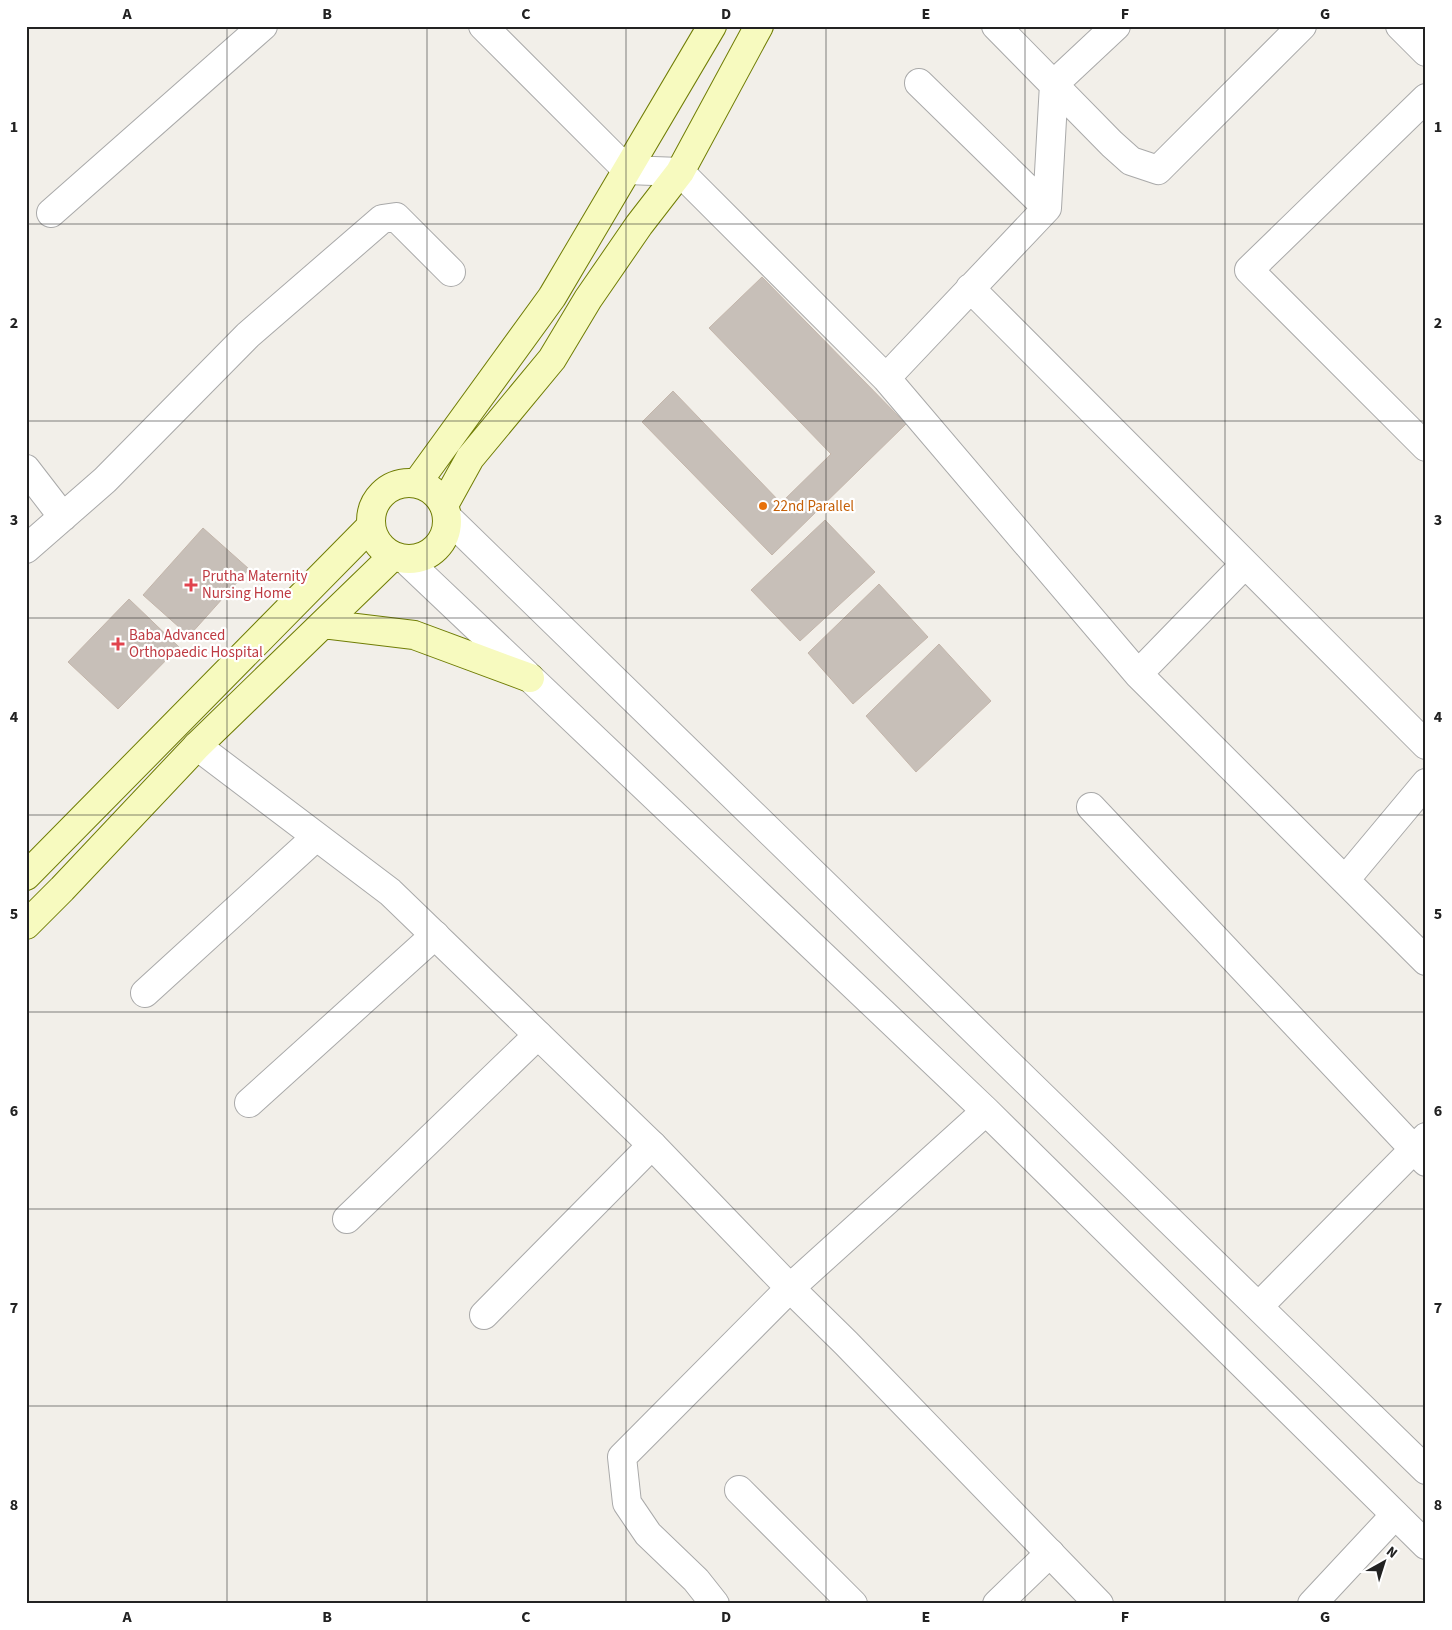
<svg xmlns="http://www.w3.org/2000/svg" width="1452" height="1630" font-family="'Source Sans 3',sans-serif">
	<style>
		.building { fill: #c7bfb8; stroke: #c4b6ab }
		.lines { fill: none; stroke-linecap: round; stroke-linejoin: round }
		.minor-casing { stroke: #a9a9a9; stroke-width: 30 }
		.tertiary-casing { stroke: #a9a9a9; stroke-width: 30 }
		.secondary-casing { stroke: #707d05; stroke-width: 30 }
		.minor { stroke: #fff; stroke-width: 28 }
		.tertiary { stroke: #fff; stroke-width: 28 }
		.secondary { stroke: #f7fabf; stroke-width: 28 }
		.grid { fill: none; stroke: #222; stroke-width: 1; stroke-opacity: 0.55 }
		.food-dot { fill: #e8710a; stroke: #fff; stroke-width: 2 }
		.health-dot { fill: #e0444e; stroke: #fff; stroke-width: 2 }
		.labels { text-anchor: middle; stroke-width: 4.5; stroke-linejoin: round; paint-order: stroke }
		.food-label { font-size: 15px; fill: #c56008; stroke: #fff; text-anchor: start }
		.health-label { font-size: 15px; fill: #be3a42; stroke: #fff; text-anchor: start }
		.neatline { fill: none; stroke: #222; stroke-width: 2 }
		.grid-label { font-size: 16px; text-anchor: middle; font-weight: bold; fill: #222 }
	</style>
	<rect width="100%" height="100%" fill="#f2efe9"/>
	<!-- building -->
	<path class="building" d="M762,277L906,424L772,555L642,422L673,391L781,503L831,454L709,328Z
		M825,520L875,572L800,641L751,590Z
		M203,528L249,569L189,636L143,595Z
		M879,584L928,637L853,704L808,653Z
		M129,599L179,647L118,709L68,662Z
		M939,644L991,701L916,772L866,716Z"/>
	<g class="lines">
		<!-- minor casing -->
		<g class="minor-casing">
			<path id="minor" d="M483,26L627,170L680,172L886,378L1138,674L1426,961
				M996,26L1112,144L1131,161L1158,170L1302,26
				M1400,26L1426,52
				M1426,98L1249,270L1426,447
				M1047,208L1054,84L1116,26
				M51,213L263,26
				M970,288L1426,745
				M886,378L1047,208L919,83
				M26,469L63,517
				M26,549L105,480L248,335L382,219L396,217L451,272
				M1138,674L1245,564
				M1091,807L1426,1162
				M1345,880L1426,783
				M145,993L316,837
				M249,1103L435,935
				M347,1219L538,1035
				M1259,1306L1426,1137
				M484,1315L652,1145
				M739,1490L853,1604
				M997,1604L1050,1553
				M1312,1604L1395,1515"/>
		</g>
		<!-- tertiary casing -->
		<g class="tertiary-casing">
			<path id="tertiary" d="M448,518L1426,1470
				M406,560L986,1111L1426,1545
				M197,746L390,892L652,1145L790,1288L846,1343L1099,1604
				M715,1604L696,1580L648,1534L627,1503L622,1457L790,1288L986,1111"/>
		</g>
		<!-- secondary casing -->
		<g class="secondary-casing">
			<path id="secondary" d="M371 521a38 38 0 1 1 76 0a38 38 0 1 1-76 0Z
				M417,483L552,297L712,26
				M444,505L470,458L552,359L588,299L639,225L680,172L759,26
				M323,624L414,635L530,678
				M26,876L371,526
				M26,925L62,889L197,746L393,556"/>
		</g>
		<!-- minor -->
		<use href="#minor" class="minor"/>
		<!-- tertiary -->
		<use href="#tertiary" class="tertiary"/>
		<!-- secondary -->
		<use href="#secondary" class="secondary"/>
	</g>
	<!-- grid -->
	<path class="grid" d="M227,26V1604M427,26V1604M626,26V1604M826,26V1604M1025,26V1604M1225,26V1604M26,224H1426M26,421H1426M26,618H1426M26,815H1426M26,1012H1426M26,1209H1426M26,1406H1426"/>
	<!-- markers -->
	<circle class="food-dot" cx="763" cy="506" r="5"/>
	<g class="health-dot">
		<path d="M188.5 577.5h5v5h5v5h-5v5h-5v-5h-5v-5h5z"/>
		<path d="M115.5 636.5h5v5h5v5h-5v5h-5v-5h-5v-5h5z"/>
	</g>
	<g class="labels">
		<!-- food labels -->
		<g class="food-label">
			<text x="773" y="511">22nd Parallel</text>
		</g>
		<!-- health labels -->
		<g class="health-label">
			<text x="202" y="581">Prutha Maternity<tspan x="202" dy="17">Nursing Home</tspan></text>
			<text x="129" y="640">Baba Advanced<tspan x="129" dy="17">Orthopaedic Hospital</tspan></text>
		</g>
	</g>
	<!-- border -->
	<rect width="1452" height="1630" fill="none" stroke="#ffffff" stroke-width="55"/>
	<!-- north arrow -->
	<g transform="translate(1384 1562) rotate(39)" stroke="#ffffff" stroke-width="4" paint-order="stroke">
	<path d="M0-4L9 19L0 12L-9 19Z" fill="#222222"/>
	<text y="-8" font-size="14" font-weight="bold" text-anchor="middle" fill="#222222">N</text>
	</g>
	<rect x="28" y="28" width="1396" height="1574" class="neatline"/>
	<g class="grid-label">
		<text x="127" y="19">A</text>
		<text x="327" y="19">B</text>
		<text x="526" y="19">C</text>
		<text x="726" y="19">D</text>
		<text x="926" y="19">E</text>
		<text x="1125" y="19">F</text>
		<text x="1325" y="19">G</text>
		<text x="14" y="132">1</text>
		<text x="1438" y="132">1</text>
		<text x="14" y="328">2</text>
		<text x="1438" y="328">2</text>
		<text x="14" y="525">3</text>
		<text x="1438" y="525">3</text>
		<text x="14" y="722">4</text>
		<text x="1438" y="722">4</text>
		<text x="14" y="919">5</text>
		<text x="1438" y="919">5</text>
		<text x="14" y="1116">6</text>
		<text x="1438" y="1116">6</text>
		<text x="14" y="1313">7</text>
		<text x="1438" y="1313">7</text>
		<text x="14" y="1510">8</text>
		<text x="1438" y="1510">8</text>
		<text x="127" y="1622">A</text>
		<text x="327" y="1622">B</text>
		<text x="526" y="1622">C</text>
		<text x="726" y="1622">D</text>
		<text x="926" y="1622">E</text>
		<text x="1125" y="1622">F</text>
		<text x="1325" y="1622">G</text>
	</g>
</svg>
